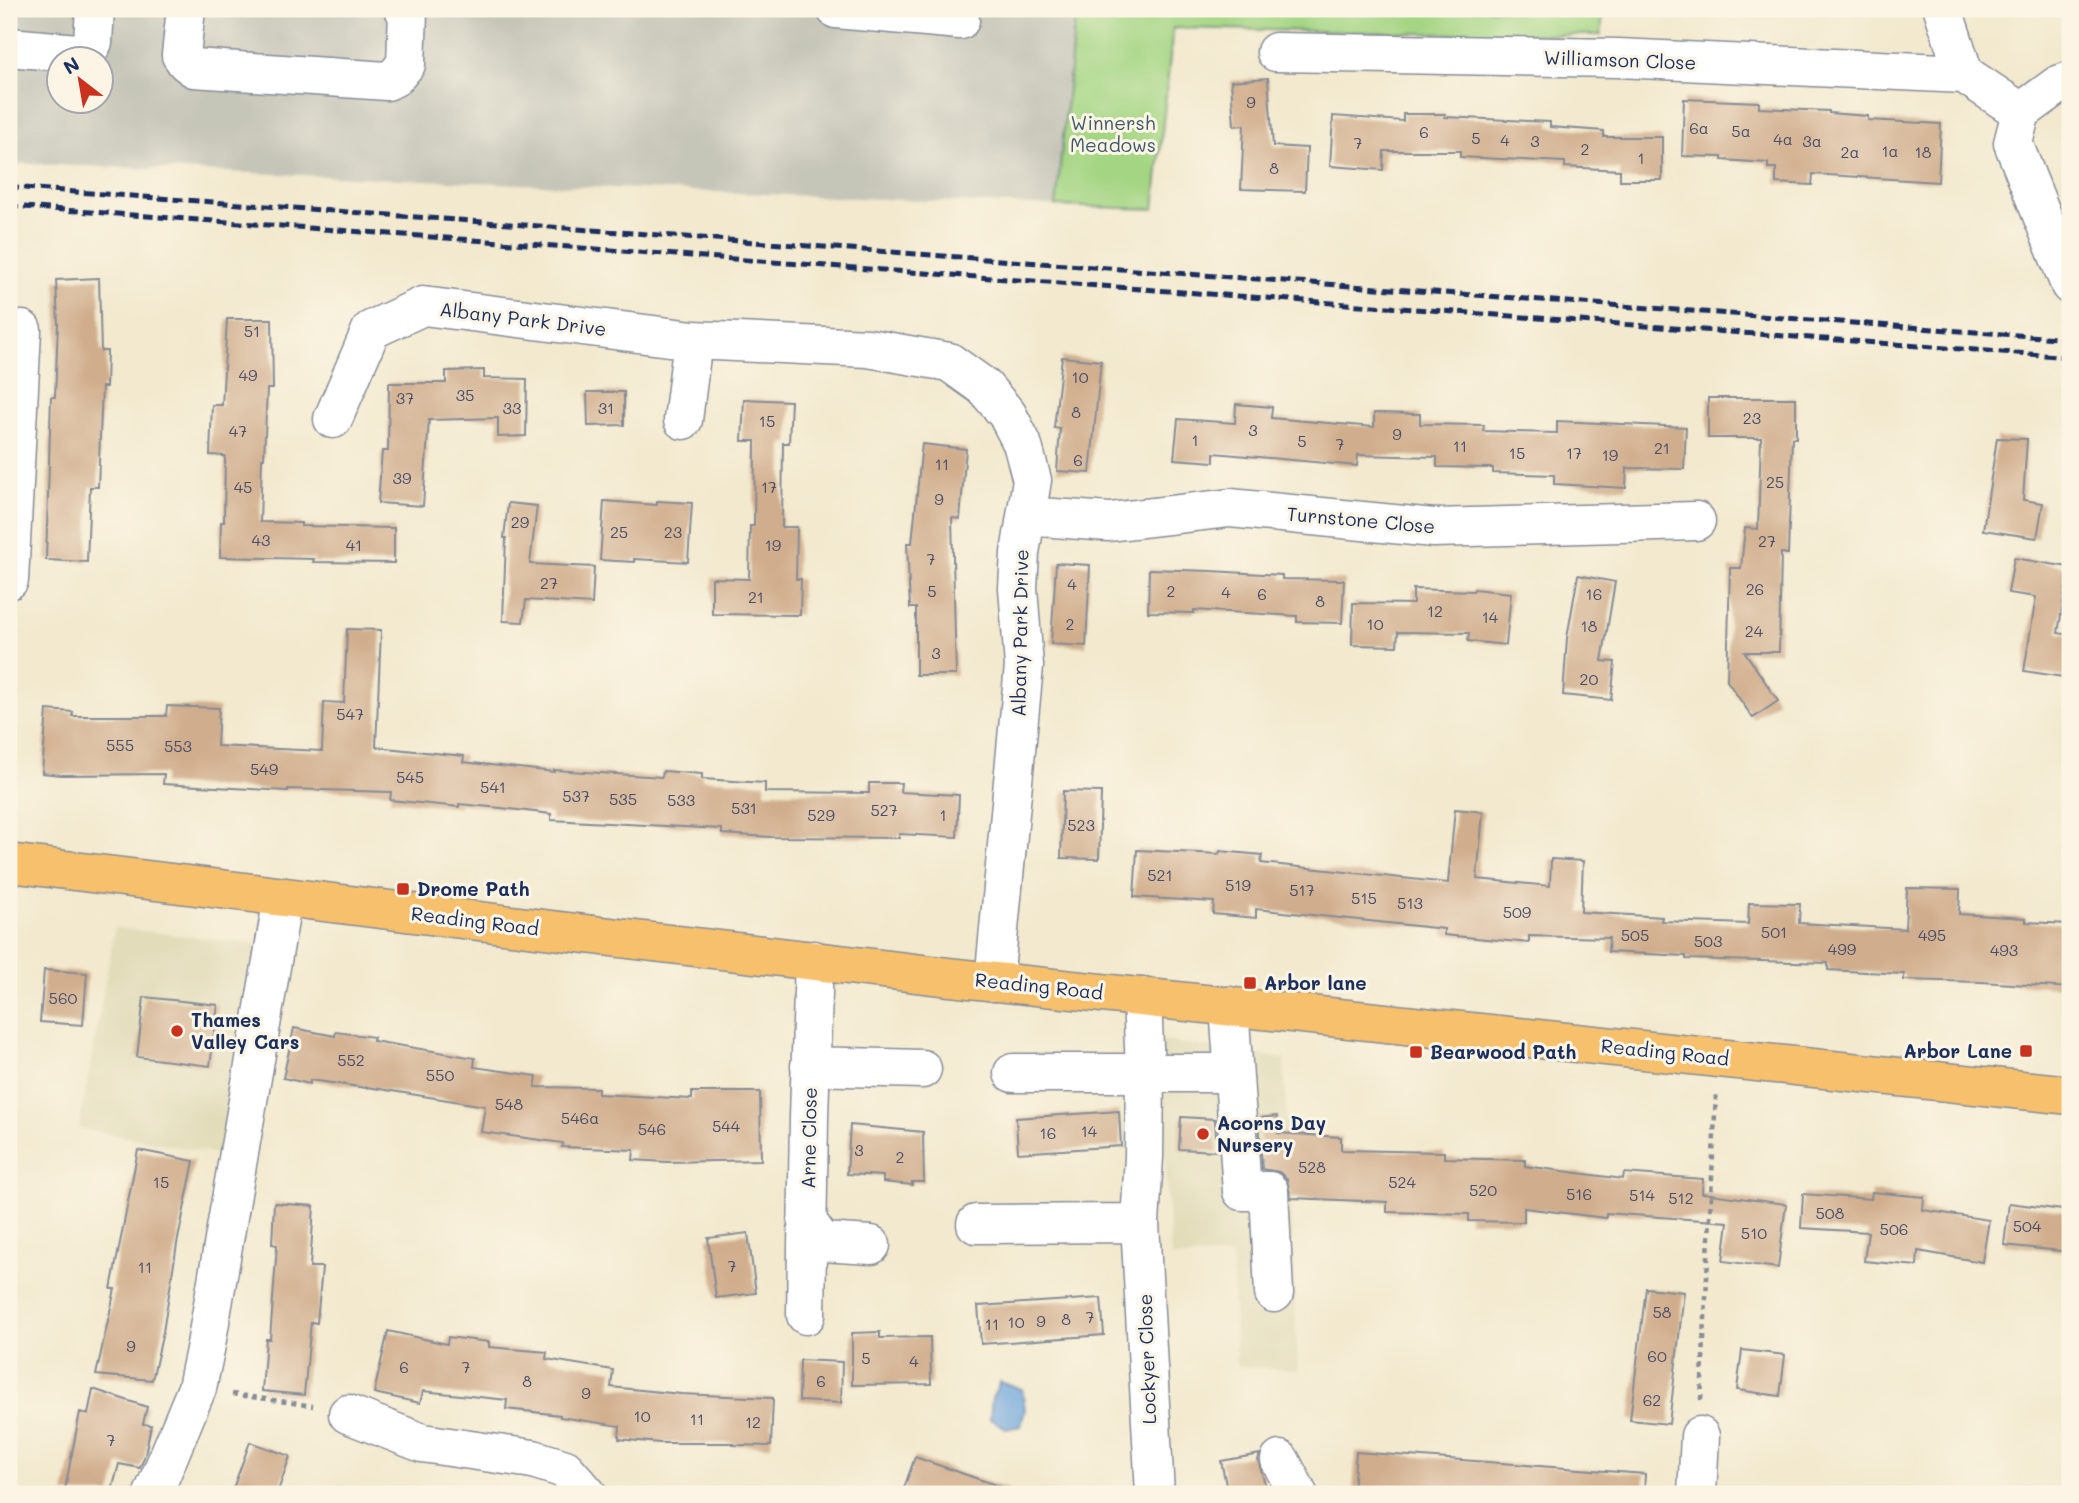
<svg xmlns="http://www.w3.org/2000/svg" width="2079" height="1503" font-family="Mali,sans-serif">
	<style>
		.built { fill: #e2dcba }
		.industrial { fill: #c5c5b8; fill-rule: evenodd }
		.green { fill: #a4d583; stroke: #608270; stroke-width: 2 }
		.water { fill: #6ca5db; stroke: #446a9c; stroke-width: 2 }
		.building { fill: #d0ad8c }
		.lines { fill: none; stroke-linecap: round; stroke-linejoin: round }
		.minor-casing { stroke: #868c96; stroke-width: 41 }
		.major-casing { stroke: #868c96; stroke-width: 41 }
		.path { stroke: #868c96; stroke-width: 4.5; stroke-dasharray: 5 5; stroke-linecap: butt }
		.minor { stroke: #fff; stroke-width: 38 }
		.major { stroke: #f7c06c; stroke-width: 38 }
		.rail { stroke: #1b2f5e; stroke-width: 5; stroke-dasharray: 10 5; stroke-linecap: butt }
		.poi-dot { fill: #c8321e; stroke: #fcf5e5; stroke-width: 2.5 }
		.labels { text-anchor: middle; stroke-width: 6; stroke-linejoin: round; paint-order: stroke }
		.number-label { font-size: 16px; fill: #484e6a }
		.street-label { font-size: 19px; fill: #1b2f5e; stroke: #fcf5e5 }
		.park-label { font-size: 19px; fill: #3d5867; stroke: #fcf5e5 }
		.poi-label { font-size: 19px; font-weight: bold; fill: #1b2f5e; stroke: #fcf5e5; text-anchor: start }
	</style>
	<rect width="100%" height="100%" fill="#fcf5e5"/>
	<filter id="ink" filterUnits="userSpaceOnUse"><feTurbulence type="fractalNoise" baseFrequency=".0143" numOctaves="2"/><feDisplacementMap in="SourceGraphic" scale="14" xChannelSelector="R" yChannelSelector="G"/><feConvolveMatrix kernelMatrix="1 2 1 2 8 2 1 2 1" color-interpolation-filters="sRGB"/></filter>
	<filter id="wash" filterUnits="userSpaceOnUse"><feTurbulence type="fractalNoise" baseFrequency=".00686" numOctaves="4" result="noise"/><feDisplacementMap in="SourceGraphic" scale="28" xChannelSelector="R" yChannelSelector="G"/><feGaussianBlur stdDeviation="1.57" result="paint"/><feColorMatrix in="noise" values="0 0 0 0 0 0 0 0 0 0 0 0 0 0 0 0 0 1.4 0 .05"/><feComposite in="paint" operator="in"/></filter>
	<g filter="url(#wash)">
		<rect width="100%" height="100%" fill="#f2e9ce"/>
		<!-- built -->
		<path class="built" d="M115,928L267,945L229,1156L79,1128Z
			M1158,1040L1284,1059L1298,1371L1236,1366L1232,1256L1171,1257Z"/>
		<!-- industrial -->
		<path class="industrial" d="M9,9H1076L1056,206L9,163ZM60,60H102V102H60Z"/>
		<!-- green -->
		<path class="green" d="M1076,9H1603L1601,35L1457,34L1173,28L1154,209L1056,206Z"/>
		<!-- water -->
		<path class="water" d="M1000,1382L1022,1389L1025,1409L1021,1426L1006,1429L990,1419L992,1398Z"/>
		<g id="blocks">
			<!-- building -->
			<path class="building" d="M1268,78L1273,146L1307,148L1305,191L1241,189L1244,125L1234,126L1231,81Z
				M1684,99L1759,102V108L1829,111V113L1868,116V120L1941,124L1938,182L1813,174L1812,185L1776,183V168H1768V163L1722,160V157L1682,156Z
				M1403,114H1445V117L1550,122V127L1604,131V137H1662V180H1620V170L1565,167V162L1460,157V151H1384L1383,170L1330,166L1333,116L1403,121Z
				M99,278L101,351H107L106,387H102L98,487H90L87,562L46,560L51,397H55L58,324L56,280Z
				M227,319H272L273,389H267L264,458H262L260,522L301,523V526L394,528V563L313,562L314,559L220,557L221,522H224L225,456L210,455L212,405H222Z
				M1062,357L1101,361L1090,473L1057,471L1060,429L1054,428Z
				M484,370V378L527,379L526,436L498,437V418L429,420L423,506L378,503L382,451H388L389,383H446V371Z
				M587,392H624V425L588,426Z
				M1708,398H1796V438H1792L1788,554L1781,553L1779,652H1745L1778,701L1753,718L1727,681L1730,568H1741L1745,528L1758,529L1761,438H1708Z
				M744,399L791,401L789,443H783L782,527H797L796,579H801L800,615L712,614V578L749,579L750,526H754L755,441H742Z
				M1236,404L1272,407L1271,418L1374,427V413L1420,414V424L1484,425L1483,431L1557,433V421L1686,427L1684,469L1627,468L1626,488L1554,484V475L1493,473V468L1437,467V457L1358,455L1357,466L1214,453V462L1174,459L1178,419L1235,423Z
				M1997,438L2027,439L2023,500L2043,503L2037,538L1983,530Z
				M922,444L966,449L960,519L952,518L956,675H916V608H910L907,543H912Z
				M604,501L657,505V501L692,503L688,562L634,559V562L600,560Z
				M508,503L537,506L530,564L594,567L592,604L526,600L523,622L503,621L506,538H504Z
				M2014,558L2069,567L2058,633L2070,635V678L2024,671L2036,597L2008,593Z
				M1056,563L1090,565L1086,646L1051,644Z
				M1149,569L1211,571L1282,575V579L1344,580L1342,623L1297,622V616L1194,610V613L1148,612Z
				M1578,575L1615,582L1602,661L1615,662L1611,700L1563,695L1567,638Z
				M1413,589L1473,591L1474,589L1511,593L1506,645L1468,641L1469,633L1398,632L1397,646L1352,645L1353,603L1413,604Z
				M347,629L381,630L376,747L464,756L463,762L554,772V770L662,777L663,771L702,774V779L765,783V792L869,793V783H901L900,792L959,795L957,837L899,834V838L771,837L722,834V829L551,820V814L501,808L459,804V807L390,800L391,792L288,789V791L163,784L164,774L62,775L42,773L47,710L73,712L72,716H166L167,706L219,708L217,746L322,751L324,702L344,703Z
				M1063,791L1101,792L1099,859L1061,858Z
				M1455,809L1483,812L1477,879L1550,886L1551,859L1583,861L1581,912L1662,917L1661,921L1748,924L1749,903L1800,904L1799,923L1905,929L1907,888L1960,889L1959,914L2026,918V922L2070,924V988L1982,982L1904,980V974L1828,970V963L1686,959V956L1608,952L1609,938L1529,936V943L1444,935V929L1256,909V918L1213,914L1214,902L1134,897L1137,850L1219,854L1220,851L1262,855L1261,863L1448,883Z
				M44,970L87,973L83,1025L40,1022Z
				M144,997L218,1005L210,1066L137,1057Z
				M294,1028L335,1036L336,1032L374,1037L373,1041L475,1058L474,1067L537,1076L535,1087L598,1088V1094L692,1099V1092H760L761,1160L667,1162L633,1160L634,1150L562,1147L563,1143L481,1132L485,1106L367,1087V1088L310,1080V1084L283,1078Z
				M1119,1111L1121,1146L1018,1153L1016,1118Z
				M1277,1116L1278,1133L1341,1137V1150L1444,1152V1158L1525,1160V1166L1623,1179L1624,1173L1703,1179L1702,1193L1786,1204L1778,1268L1723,1261L1728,1222L1606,1213V1218L1524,1208V1222L1469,1221V1214L1387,1212V1202L1291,1198L1287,1179L1279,1172L1262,1169L1259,1118Z
				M1181,1117L1215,1119L1217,1151L1179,1149Z
				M850,1125L923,1132L924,1182H912V1185L883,1182V1176L847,1174Z
				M138,1150L194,1161L177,1244L163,1332L152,1380L96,1375L115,1289H111Z
				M1872,1192L1924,1197L1923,1210L1989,1220L1982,1262L1918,1251L1917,1266L1864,1261L1868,1232L1801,1228L1803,1194L1871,1199Z
				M274,1203L314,1206L310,1267H322L317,1323L311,1322L304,1395L262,1391L266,1339H270L277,1245L272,1244Z
				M2009,1203L2070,1211V1252L2004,1245Z
				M748,1233L756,1293L716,1298L708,1238Z
				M1646,1288L1684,1292L1669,1424L1630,1420Z
				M1101,1298L1104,1335L981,1344L978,1306Z
				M388,1331L447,1344L448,1337L489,1342V1347L547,1352L546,1359L613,1370L611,1387L681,1394L773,1398L771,1446L733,1445V1443H660L619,1439L620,1426L560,1417V1415L506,1409L507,1400L423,1391L420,1403L374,1393Z
				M880,1332V1338L930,1337L931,1384L852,1385V1333Z
				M1742,1350L1785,1355L1780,1396L1737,1390Z
				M800,1360L842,1362L841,1403L799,1401Z
				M93,1389L147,1407L143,1424L151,1425L145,1455L140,1468L119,1464L111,1494H64L80,1412L88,1414Z
				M250,1442L290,1456L277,1494H231Z
				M1356,1452L1645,1474L1644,1494H1389L1353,1492Z
				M1260,1454L1258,1460L1268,1494H1228L1221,1461Z
				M915,1457L1010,1490L1009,1494H902Z"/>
		</g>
	</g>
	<g filter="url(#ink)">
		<use href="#blocks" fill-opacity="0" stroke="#868c96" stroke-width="2"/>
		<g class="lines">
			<!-- minor casing -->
			<g class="minor-casing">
				<path id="minor" d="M186,9L181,55L186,62L194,68L387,81L395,77L406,64L408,12L404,9
					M836,9L960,20
					M1943,9L1964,74L2021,112
					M9,47L77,53L89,49L93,42L95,9
					M1276,52L1618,58L1964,74
					M2070,81L2058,85L2021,112L2013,143L2070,285
					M333,419L371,330L423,306L693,340L868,348L949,362L984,387L1007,414L1022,443L1032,480L1020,553L1018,588L1024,666L994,982
					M683,420L693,340
					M1026,516L1109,522L1230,508L1434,528L1696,521
					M9,580L22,330
					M1142,997L1145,1072L1144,1157L1140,1223L1155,1494
					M1229,1006L1242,1191H1269L1274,1293
					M810,1066L922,1069
					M1013,1073H1216
					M807,1221L822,1242L871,1245
					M976,1224L1140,1223
					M806,1315L809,1117L814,960
					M348,1414L422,1443L533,1459L565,1469L587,1494
					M1280,1460L1298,1494
					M153,1494L197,1388L206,1345L283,897
					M1697,1494L1700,1436"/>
			</g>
			<!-- major casing -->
			<g class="major-casing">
				<path id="major" d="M9,863L552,930L949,977L2070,1095"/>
			</g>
			<!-- path -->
			<path class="path" d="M232,1394L313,1406
				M1701,1400L1716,1094"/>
			<!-- minor -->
			<use href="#minor" class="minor"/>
			<!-- major -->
			<use href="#major" class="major"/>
			<!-- rail -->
			<path class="rail" d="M9,187L2070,339
				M9,206L2070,357"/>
		</g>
	</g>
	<!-- markers -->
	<g class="poi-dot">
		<rect x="396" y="882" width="14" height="14" rx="3.5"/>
		<rect x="1243" y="976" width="14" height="14" rx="3.5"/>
		<circle cx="177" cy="1031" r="7"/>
		<rect x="2019" y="1044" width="14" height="14" rx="3.5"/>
		<rect x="1409" y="1045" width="14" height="14" rx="3.5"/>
		<circle cx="1203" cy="1134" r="7"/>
	</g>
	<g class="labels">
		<!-- number labels -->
		<g class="number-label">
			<text x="1251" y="108">9</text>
			<text x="1699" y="134">6a</text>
			<text x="1741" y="137">5a</text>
			<text x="1424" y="138">6</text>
			<text x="1476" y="144">5</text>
			<text x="1783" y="145">4a</text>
			<text x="1505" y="146">4</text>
			<text x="1535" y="147">3</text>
			<text x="1812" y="147">3a</text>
			<text x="1358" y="149">7</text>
			<text x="1585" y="155">2</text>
			<text x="1890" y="157">1a</text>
			<text x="1850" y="158">2a</text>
			<text x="1923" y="158">18</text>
			<text x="1641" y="164">1</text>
			<text x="1274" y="174">8</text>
			<text x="252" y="337">51</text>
			<text x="248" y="381">49</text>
			<text x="1080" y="383">10</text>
			<text x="465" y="401">35</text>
			<text x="405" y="404">37</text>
			<text x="512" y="414">33</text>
			<text x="606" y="414">31</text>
			<text x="1076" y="418">8</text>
			<text x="1752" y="424">23</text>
			<text x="767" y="427">15</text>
			<text x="1253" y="436">3</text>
			<text x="238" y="437">47</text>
			<text x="1397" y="440">9</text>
			<text x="1195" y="446">1</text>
			<text x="1302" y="447">5</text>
			<text x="1340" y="450">7</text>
			<text x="1460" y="452">11</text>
			<text x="1662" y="454">21</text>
			<text x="1517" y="459">15</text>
			<text x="1574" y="459">17</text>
			<text x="1610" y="461">19</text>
			<text x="1078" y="466">6</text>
			<text x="942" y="470">11</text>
			<text x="402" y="484">39</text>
			<text x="1775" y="488">25</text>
			<text x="243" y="493">45</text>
			<text x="769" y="493">17</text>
			<text x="939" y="505">9</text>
			<text x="520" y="528">29</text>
			<text x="619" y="538">25</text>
			<text x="673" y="538">23</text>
			<text x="261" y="546">43</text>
			<text x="1767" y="547">27</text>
			<text x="354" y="551">41</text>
			<text x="773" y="551">19</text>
			<text x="931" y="565">7</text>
			<text x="549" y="589">27</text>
			<text x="1072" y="590">4</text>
			<text x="1755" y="595">26</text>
			<text x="932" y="597">5</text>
			<text x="1171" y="597">2</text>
			<text x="1226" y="598">4</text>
			<text x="1262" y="600">6</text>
			<text x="1594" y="600">16</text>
			<text x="756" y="603">21</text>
			<text x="1320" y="607">8</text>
			<text x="1435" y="617">12</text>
			<text x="1490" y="623">14</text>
			<text x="1070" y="630">2</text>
			<text x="1375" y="630">10</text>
			<text x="1589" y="632">18</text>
			<text x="1754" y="637">24</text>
			<text x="936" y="659">3</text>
			<text x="1589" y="685">20</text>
			<text x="350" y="720">547</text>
			<text x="120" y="751">555</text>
			<text x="178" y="752">553</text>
			<text x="264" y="775">549</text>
			<text x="410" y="783">545</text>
			<text x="493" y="793">541</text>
			<text x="576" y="802">537</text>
			<text x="623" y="805">535</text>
			<text x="681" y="806">533</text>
			<text x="744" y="814">531</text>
			<text x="884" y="816">527</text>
			<text x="821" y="821">529</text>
			<text x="943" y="821">1</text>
			<text x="1081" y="831">523</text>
			<text x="1160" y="881">521</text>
			<text x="1238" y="891">519</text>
			<text x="1302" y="896">517</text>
			<text x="1364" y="904">515</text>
			<text x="1410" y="909">513</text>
			<text x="1517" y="918">509</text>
			<text x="1774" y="938">501</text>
			<text x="1635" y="941">505</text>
			<text x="1932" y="941">495</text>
			<text x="1708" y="947">503</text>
			<text x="1842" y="955">499</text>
			<text x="2004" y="956">493</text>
			<text x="63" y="1004">560</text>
			<text x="351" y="1066">552</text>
			<text x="440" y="1081">550</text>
			<text x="509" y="1110">548</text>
			<text x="580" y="1124">546a</text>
			<text x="726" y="1132">544</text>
			<text x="652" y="1135">546</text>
			<text x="1089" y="1137">14</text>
			<text x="1048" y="1139">16</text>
			<text x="859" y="1156">3</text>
			<text x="900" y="1163">2</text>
			<text x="1312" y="1173">528</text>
			<text x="161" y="1188">15</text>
			<text x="1402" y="1188">524</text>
			<text x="1483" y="1196">520</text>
			<text x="1579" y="1200">516</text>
			<text x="1642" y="1201">514</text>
			<text x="1681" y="1204">512</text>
			<text x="1830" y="1219">508</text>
			<text x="2027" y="1232">504</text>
			<text x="1894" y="1235">506</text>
			<text x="1754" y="1239">510</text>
			<text x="732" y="1272">7</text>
			<text x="145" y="1273">11</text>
			<text x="1662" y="1318">58</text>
			<text x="1090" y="1323">7</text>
			<text x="1066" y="1325">8</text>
			<text x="1041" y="1327">9</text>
			<text x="1016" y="1328">10</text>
			<text x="992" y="1330">11</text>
			<text x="131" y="1352">9</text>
			<text x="1657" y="1362">60</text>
			<text x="866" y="1364">5</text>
			<text x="914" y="1367">4</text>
			<text x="404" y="1373">6</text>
			<text x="466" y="1373">7</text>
			<text x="527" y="1387">8</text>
			<text x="821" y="1387">6</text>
			<text x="586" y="1399">9</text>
			<text x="1652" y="1406">62</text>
			<text x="642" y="1422">10</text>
			<text x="697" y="1425">11</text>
			<text x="753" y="1428">12</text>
			<text x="111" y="1446">7</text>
		</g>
		<!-- street labels -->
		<g class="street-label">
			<text transform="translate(1620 60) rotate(2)" y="7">Williamson Close</text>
			<text transform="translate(523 319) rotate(7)" y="7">Albany Park Drive</text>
			<text transform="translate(1361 520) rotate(5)" y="7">Turnstone Close</text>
			<text transform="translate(1020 633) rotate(-89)" y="7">Albany Park Drive</text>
			<text transform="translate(475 921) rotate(7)" y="7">Reading Road</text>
			<text transform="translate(1039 986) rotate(6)" y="7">Reading Road</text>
			<text transform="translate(1665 1052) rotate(6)" y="7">Reading Road</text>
			<text transform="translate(809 1138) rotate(-89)" y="7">Arne Close</text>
			<text transform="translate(1147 1359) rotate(-92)" y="7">Lockyer Close</text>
		</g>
		<!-- park labels -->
		<g class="park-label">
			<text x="1113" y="130">Winnersh<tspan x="1113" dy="22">Meadows</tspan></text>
		</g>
		<!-- poi labels -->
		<g class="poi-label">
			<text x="417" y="896">Drome Path</text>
			<text x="1264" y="990">Arbor lane</text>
			<text x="191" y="1027">Thames<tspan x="191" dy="22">Valley Cars</tspan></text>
			<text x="2012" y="1058" text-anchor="end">Arbor Lane</text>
			<text x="1430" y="1059">Bearwood Path</text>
			<text x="1217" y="1130">Acorns Day<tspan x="1217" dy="22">Nursery</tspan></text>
		</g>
	</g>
	<!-- margin -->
	<rect width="2079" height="1503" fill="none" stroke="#fcf5e5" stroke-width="35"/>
	<!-- north arrow -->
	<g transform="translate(80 80) rotate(329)"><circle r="33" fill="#fcf5e5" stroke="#a2a6af" stroke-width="2"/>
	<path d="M0-5L12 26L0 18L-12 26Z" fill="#c8321e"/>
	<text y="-10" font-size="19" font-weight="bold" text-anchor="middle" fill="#1b2f5e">N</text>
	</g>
</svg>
